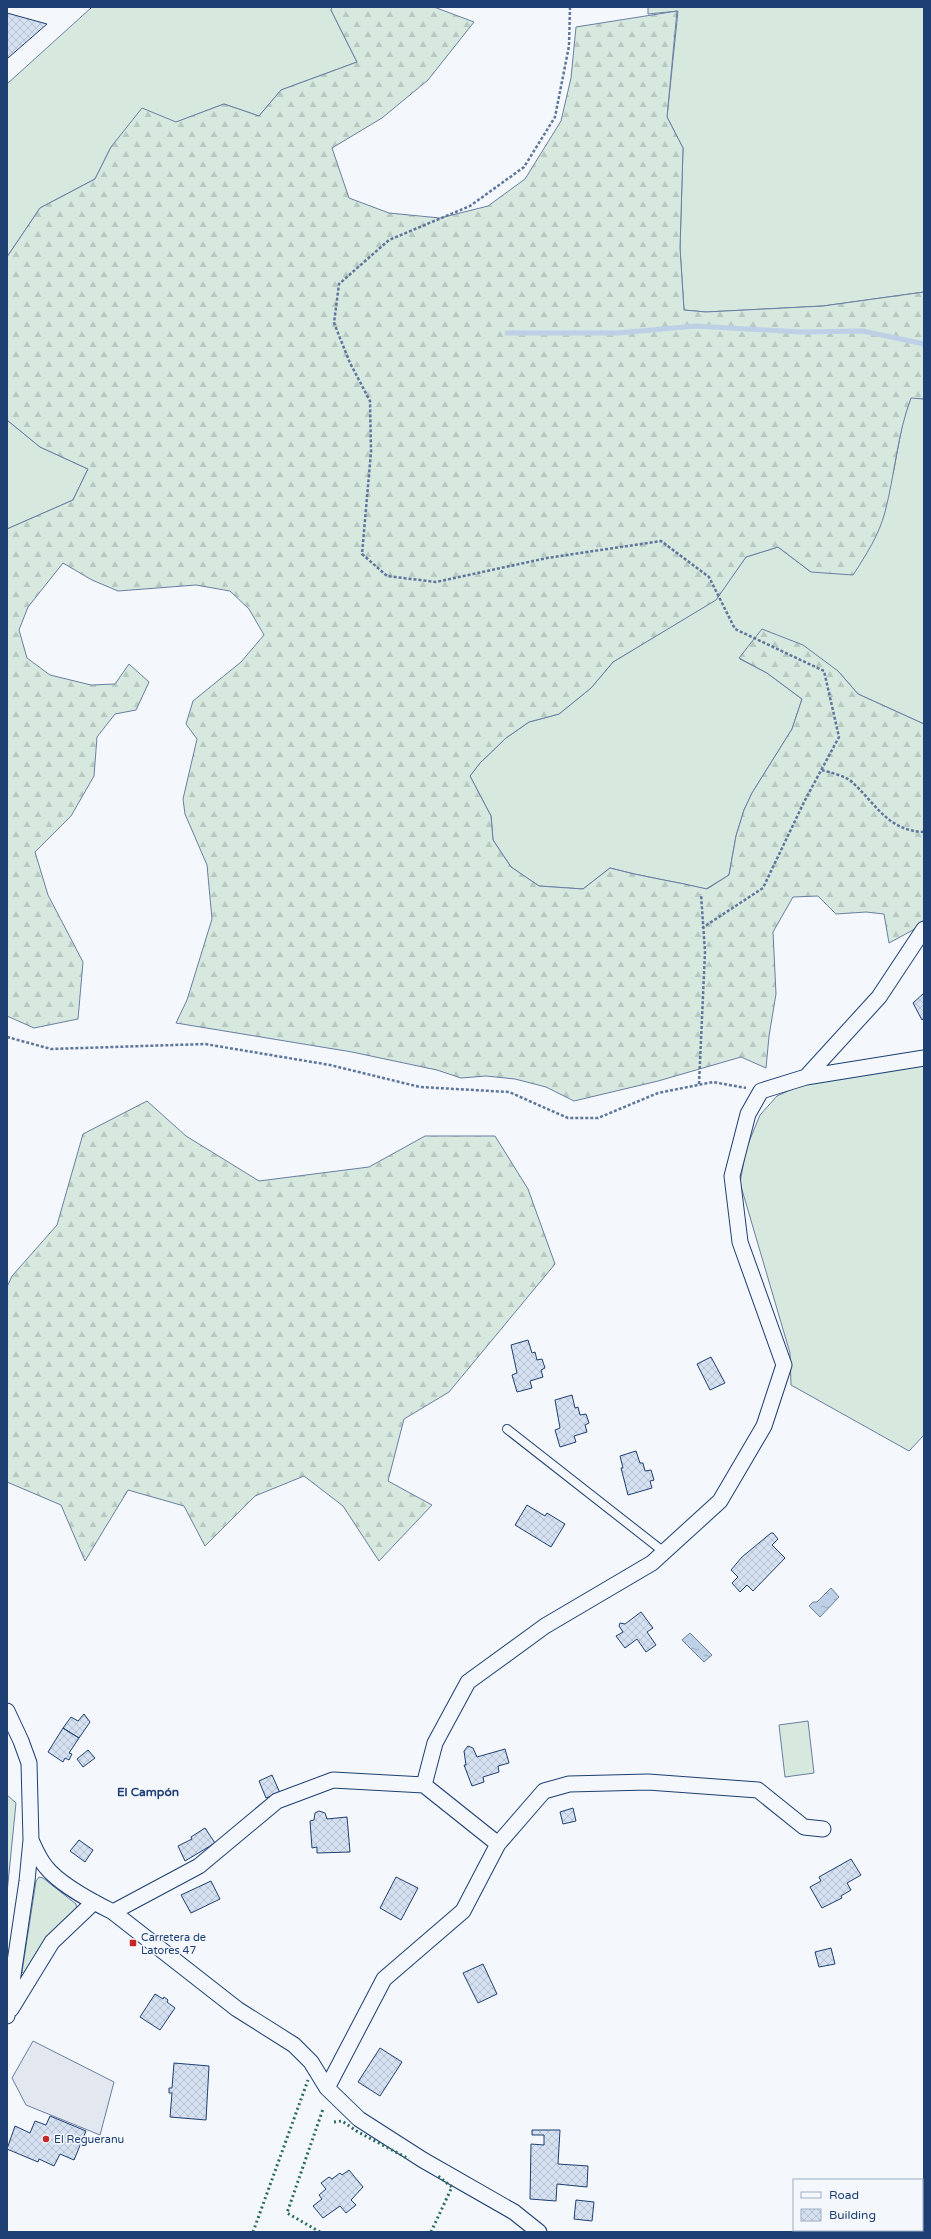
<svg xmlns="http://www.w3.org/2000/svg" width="931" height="2239" font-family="'Varela Round',sans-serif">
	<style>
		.grass { fill: #d7e8df; stroke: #687fa3 }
		.forest { fill: url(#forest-firs); stroke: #687fa3 }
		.parking { fill: #e3e8f0; stroke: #687fa3 }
		.water { fill: url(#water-ripples); stroke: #687fa3 }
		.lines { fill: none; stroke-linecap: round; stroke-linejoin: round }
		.stream { stroke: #bed0e5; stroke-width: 5 }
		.building { fill: url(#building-cross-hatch); stroke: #1d3f73 }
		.lane-casing { stroke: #1d3f73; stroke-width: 10 }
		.street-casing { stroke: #1d3f73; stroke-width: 17 }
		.path { stroke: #5e769c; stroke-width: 2.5; stroke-dasharray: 3 2; stroke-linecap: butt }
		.lane { stroke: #f4f7fb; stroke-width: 8 }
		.street { stroke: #f4f7fb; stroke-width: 15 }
		.hedge { stroke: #2c6c60; stroke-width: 3; stroke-dasharray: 2 3; stroke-linecap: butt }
		.fence { stroke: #1d3f73; stroke-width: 1; stroke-dasharray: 5 2; stroke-linecap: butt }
		.poi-dot { fill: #c62828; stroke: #f4f7fb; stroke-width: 1.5 }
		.labels { text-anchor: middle; stroke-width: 3; stroke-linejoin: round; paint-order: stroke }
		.poi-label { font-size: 11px; fill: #1d3f73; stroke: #f4f7fb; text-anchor: start }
		.neighbourhood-label { font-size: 12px; font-weight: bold; fill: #1d3f73; stroke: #f4f7fb }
	</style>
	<defs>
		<pattern id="forest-firs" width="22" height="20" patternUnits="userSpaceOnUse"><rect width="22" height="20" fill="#d7e8df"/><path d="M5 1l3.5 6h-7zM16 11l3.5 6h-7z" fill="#b8c8c3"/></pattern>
		<pattern id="water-ripples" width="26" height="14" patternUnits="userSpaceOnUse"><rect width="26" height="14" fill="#bed0e5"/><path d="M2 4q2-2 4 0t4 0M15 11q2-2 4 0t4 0" fill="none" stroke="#9aaabe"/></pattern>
		<pattern id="building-cross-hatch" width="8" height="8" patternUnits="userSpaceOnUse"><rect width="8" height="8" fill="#d5e0f0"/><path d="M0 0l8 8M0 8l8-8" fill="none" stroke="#b6c1d1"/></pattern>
	</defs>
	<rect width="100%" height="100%" fill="#f4f7fb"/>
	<!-- grass -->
	<path class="grass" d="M92,7H332L331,10L357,62L281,90L259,116L224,104L111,147L95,179L40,208L7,257V84Z
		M648,7H924V292L823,306L706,312L684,310L680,248L683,148L667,117L678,11L648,14Z
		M911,397L924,399V724L858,694L838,671L740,659L767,673L802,699L792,729L752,793L744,810L736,836L729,875L706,889C674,881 642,877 610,868L583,889L539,886L511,867L493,840L491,816L470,776L480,763L506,738L529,722L559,714L591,688L613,662L715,600L746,557L778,547L811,572L893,474L903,421Z
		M7,420L40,447L88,469L73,500L7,529Z
		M924,1063V1435L909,1451L791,1385L790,1353L740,1183L746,1149L760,1115L777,1096L799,1086L845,1075Z
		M808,1721L814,1773L785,1777L779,1725Z
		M7,1795L16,1803L7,1893Z
		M39,1877L43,1878L76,1904L77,1911L25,1975L22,1972L36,1881Z"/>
	<!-- forest -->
	<path class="forest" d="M332,7H434L474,22L428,80L382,118L332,148L349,198L389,213L440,218L488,206L525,179L561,121L571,78L576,27L677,11L667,117L683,148L680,248L684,310L706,312L823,306L924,292V399L911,398C897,435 895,474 885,512C879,535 866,555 853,575L811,572L778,547L746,557L716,600L613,662L591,688L559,714L529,722L506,738L480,763L470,776L491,816L493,840L511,867L539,886L583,889L610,868C642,877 674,881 707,889L729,875L736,836L744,810L752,793L792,729L802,699L767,673L739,658L762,629L803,645L838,671L858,694L924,724V924L889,943L884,914L866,912L836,914L818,896L793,897L773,932L776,994L769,1036L766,1068L741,1057L658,1081L574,1101L546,1087L515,1079L486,1076L461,1078L437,1070L352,1052L176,1023L187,1000L212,919L207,865L185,814L183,799L197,739L186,724L193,701L241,662L264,635L249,609L230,591L196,585L118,591L92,580L63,563L28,607L19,630L27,658L50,675L91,685L115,684L129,664L149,682L136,710L115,714L97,737L94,776L71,816L35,852L48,895L83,962L78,1019L34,1028L7,1016V529L73,500L88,469L40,447L7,420V257L40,208L95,179L111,147L142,108L176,122L224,104L259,116L281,90L357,62L331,10Z
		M147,1101L186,1136L259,1181L369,1167L425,1136H495L528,1189L555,1264L449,1392L404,1419L388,1481L432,1505L379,1561L343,1506L304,1476L255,1496L205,1546L184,1506L128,1490L85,1561L61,1505L7,1482V1287L12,1276L57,1225L83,1134Z"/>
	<!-- parking -->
	<path class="parking" d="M33,2041L114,2082L100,2135L26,2105L12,2078Z"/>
	<!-- water -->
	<path class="water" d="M831,1588L839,1597L820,1617L809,1606L813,1602H817Z
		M690,1633L712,1655L704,1662L682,1640Z"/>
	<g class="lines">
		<!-- stream -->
		<path class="stream" d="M507,333H618L696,326L801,332L863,331L924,344"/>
	</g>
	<!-- building -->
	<path class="building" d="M7,13L47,24L8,58L7,57Z
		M924,993V1018L922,1020L913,1003Z
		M528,1340L532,1353L535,1352L537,1360L542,1359L545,1368L541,1370L543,1377L530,1381L532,1388L517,1392L512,1375L517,1373L511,1345Z
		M711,1357L725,1383L710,1390L697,1364Z
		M572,1395L575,1408L578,1407L580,1415L586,1414L589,1423L585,1425L587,1432L574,1436L576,1442L560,1447L555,1430L560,1428L555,1400Z
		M636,1451L640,1463H643L645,1471L651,1470L654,1480L650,1481L652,1488L628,1495L621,1468H623L620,1456Z
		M527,1505L545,1516L547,1513L565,1524L551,1547L515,1525Z
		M771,1533H773L778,1539L772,1545L785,1558L753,1591L747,1585L740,1592L732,1583L738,1577L731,1570L742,1557Z
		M641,1612L653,1628L647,1632L656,1645L646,1652L637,1639L625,1648L616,1636L623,1632L619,1626L620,1623L625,1624Z
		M84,1714L90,1722L79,1738L63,1728L71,1717L78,1721Z
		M63,1728L79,1738L69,1753L72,1754L69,1760L65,1758L63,1762L48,1752Z
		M468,1746L473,1748L477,1757L505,1749L509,1763L498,1766L499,1772L483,1777L484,1782L472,1786L464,1765H466L464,1751Z
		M88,1750L95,1758L83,1767L77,1759Z
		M272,1775L280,1793L266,1798L259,1781Z
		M573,1808L576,1821L563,1824L560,1812Z
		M319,1811L325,1813L327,1819L347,1817L350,1852L317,1853V1847L312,1848L310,1821L314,1820L315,1813Z
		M205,1828L215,1843L185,1861L178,1846L192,1839L191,1837Z
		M79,1840L93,1850L85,1862L70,1851Z
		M851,1859L861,1875L847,1883L851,1890L841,1896L842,1898L822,1908L810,1887L821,1881L819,1877Z
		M396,1877L418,1888L401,1920L380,1908Z
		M211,1881L220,1899L191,1913L181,1895Z
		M831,1948L835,1964L819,1967L815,1952Z
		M483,1964L497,1994L478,2003L463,1973Z
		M155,1994L163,1999L164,1997L168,2000L167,2002L175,2008L160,2030L140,2017Z
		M380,2048L402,2062L380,2096L358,2082Z
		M174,2063L209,2066L206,2120L170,2117L172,2093H169V2088H172Z
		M50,2116L86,2131L74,2160L60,2154L54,2166L39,2159L38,2162L7,2149L15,2126L30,2133L35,2121L46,2125Z
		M532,2130H560L558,2164L588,2166L587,2187L557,2184L556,2201L530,2199L531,2144L544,2145V2135H532Z
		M349,2170L363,2187L351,2200L356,2205L346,2213L340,2206L323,2218L313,2206L322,2199L319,2195L326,2189L321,2183L329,2177L332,2179L340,2173L342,2175Z
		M576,2200L594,2202L592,2221L574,2219Z"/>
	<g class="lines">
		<!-- lane casing -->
		<g class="lane-casing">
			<path id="lane" d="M507,1429L664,1552"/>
		</g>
		<!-- street casing -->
		<g class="street-casing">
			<path id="street" d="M806,1077L879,997L924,929
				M7,1711L21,1741L29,1763L31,1840L27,1881L7,2016
				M424,1785L435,1743L468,1682L545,1626L652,1563L720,1501L764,1426L784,1365L740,1242L732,1176L748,1114L761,1091L806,1077L924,1058
				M31,1840C35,1849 39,1859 46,1867C60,1885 93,1902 113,1912L237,2009L294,2045L311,2062L327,2088L359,2119L423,2160L514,2212L539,2232
				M498,1844L544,1791L569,1784L648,1782L758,1790L804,1827L823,1829
				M113,1912L199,1866L277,1801L333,1780L424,1785L498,1844L463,1911L384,1979L327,2088
				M11,2009L52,1942L94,1902"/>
		</g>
		<!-- path -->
		<path class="path" d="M570,7L569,46L555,117L524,167L470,206L389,240L339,284L334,323L350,363L370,401L371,452L362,554L387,576L436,582L547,558L661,541L709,577L735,629L824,671L839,737L804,802L763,888L702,928
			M822,770C831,773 847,776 853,783C876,804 888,831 924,832
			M7,1037L51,1049L205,1044L330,1065L420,1087L509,1092L568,1118H598L658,1093L713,1082L746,1088
			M699,1084L705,952L701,894"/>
		<!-- lane -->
		<use href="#lane" class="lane"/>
		<!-- street -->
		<use href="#street" class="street"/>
		<!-- hedge -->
		<path class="hedge" d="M334,2122L342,2121L358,2132L409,2159
			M253,2232L308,2080
			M320,2232L287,2213L323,2109
			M431,2232L452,2187L438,2176"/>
		<!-- fence -->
		<path class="fence" d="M90,9L92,7"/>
	</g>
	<!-- markers -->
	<g class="poi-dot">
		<rect x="129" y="1939" width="8" height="8" rx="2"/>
		<circle cx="46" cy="2139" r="4"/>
	</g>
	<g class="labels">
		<!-- poi labels -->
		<g class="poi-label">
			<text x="141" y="1941">Carretera de<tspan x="141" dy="13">Latores 47</tspan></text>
			<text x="54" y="2143">El Regueranu</text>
		</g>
		<!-- neighbourhood labels -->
		<g class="neighbourhood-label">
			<text x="148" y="1796">El Campón</text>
		</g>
	</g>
	<!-- border -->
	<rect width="931" height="2239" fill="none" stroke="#1d3f73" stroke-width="16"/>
	<!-- legend -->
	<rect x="793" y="2179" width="130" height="52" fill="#f4f7fb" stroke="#9eadc5"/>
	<rect x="801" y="2192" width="20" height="6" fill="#f4f7fb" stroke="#9eadc5"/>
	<text x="829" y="2199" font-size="12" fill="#1d3f73">Road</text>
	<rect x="801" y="2209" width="20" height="12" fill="url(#building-cross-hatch)" stroke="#9eadc5"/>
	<text x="829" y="2219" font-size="12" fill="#1d3f73">Building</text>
</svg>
